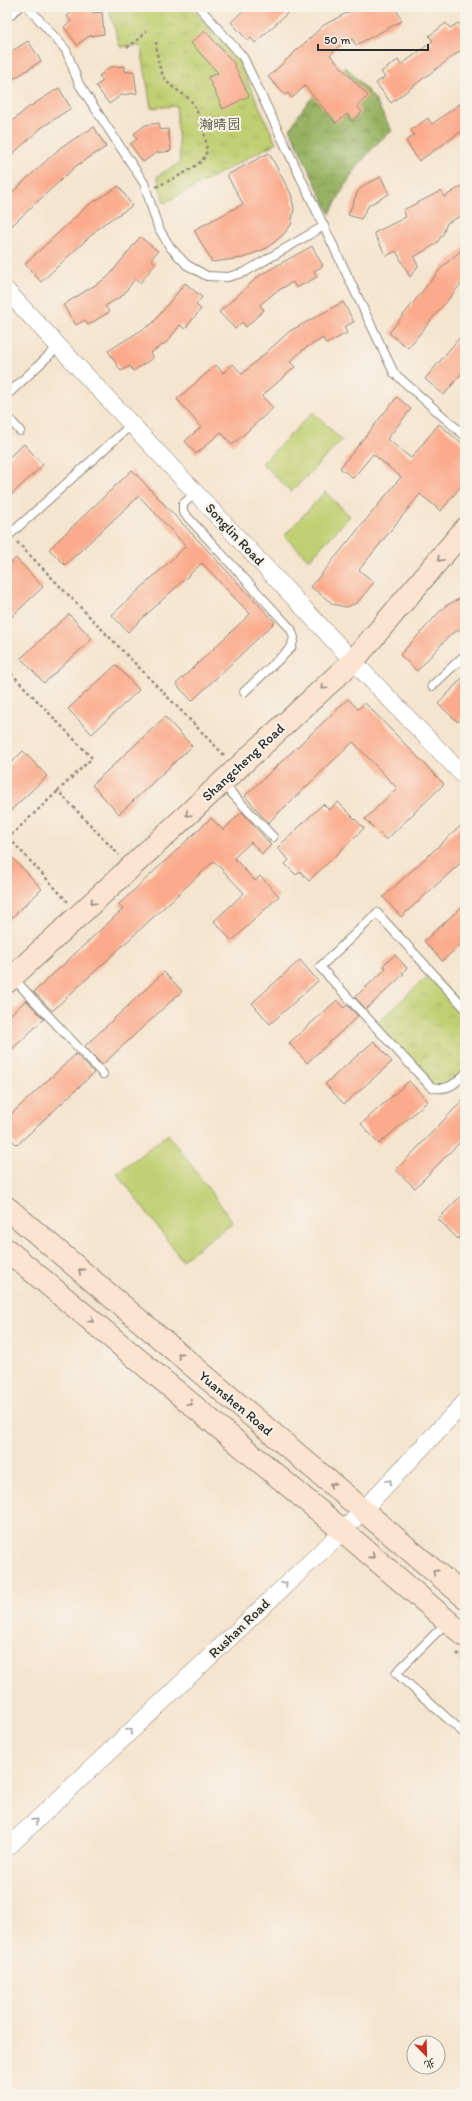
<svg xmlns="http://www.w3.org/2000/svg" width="472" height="2101" font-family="Itim,'LXGW WenKai TC',sans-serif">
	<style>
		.grass { fill: url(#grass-tufts); stroke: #767d4e }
		.forest { fill: url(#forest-crowns); stroke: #626e47 }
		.garden { fill: #c0cf71; stroke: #767d4e }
		.building { fill: #fbab8c }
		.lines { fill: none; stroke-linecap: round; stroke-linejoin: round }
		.lane-casing { stroke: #90887c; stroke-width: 10 }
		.street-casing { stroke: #90887c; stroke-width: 18 }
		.secondary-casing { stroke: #90887c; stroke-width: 24 }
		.path { stroke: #90887c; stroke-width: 2.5; stroke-dasharray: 3 3; stroke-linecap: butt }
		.lane { stroke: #fff; stroke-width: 8 }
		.street { stroke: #fff; stroke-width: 17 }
		.secondary { stroke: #fde4d1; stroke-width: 22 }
		.oneway { stroke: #94887e }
		.oneway2 { stroke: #a0a0a0 }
		.labels { text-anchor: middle; stroke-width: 4; stroke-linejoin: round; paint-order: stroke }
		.park-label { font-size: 14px; fill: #50543c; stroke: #f7f3e8 }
		.street-label { font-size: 14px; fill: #2b2b2b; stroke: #f7f3e8 }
	</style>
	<defs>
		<pattern id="grass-tufts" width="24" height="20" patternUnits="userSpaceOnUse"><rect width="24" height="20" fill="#c0cf71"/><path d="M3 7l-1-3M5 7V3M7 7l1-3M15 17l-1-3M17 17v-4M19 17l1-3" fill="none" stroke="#a5b262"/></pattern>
		<pattern id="forest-crowns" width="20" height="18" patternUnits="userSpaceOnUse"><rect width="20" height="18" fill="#98b263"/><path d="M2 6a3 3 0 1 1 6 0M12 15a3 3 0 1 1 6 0" fill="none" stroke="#7c9152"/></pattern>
	</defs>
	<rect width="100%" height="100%" fill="#f7f3e8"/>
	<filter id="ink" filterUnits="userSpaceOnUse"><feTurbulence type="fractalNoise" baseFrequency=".025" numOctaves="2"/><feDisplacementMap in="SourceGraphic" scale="8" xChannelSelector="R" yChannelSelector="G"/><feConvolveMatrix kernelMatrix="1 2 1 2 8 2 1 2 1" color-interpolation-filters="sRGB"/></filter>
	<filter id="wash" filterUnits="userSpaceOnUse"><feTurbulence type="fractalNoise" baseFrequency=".012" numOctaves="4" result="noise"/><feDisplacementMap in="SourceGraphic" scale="16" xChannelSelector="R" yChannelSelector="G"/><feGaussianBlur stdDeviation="0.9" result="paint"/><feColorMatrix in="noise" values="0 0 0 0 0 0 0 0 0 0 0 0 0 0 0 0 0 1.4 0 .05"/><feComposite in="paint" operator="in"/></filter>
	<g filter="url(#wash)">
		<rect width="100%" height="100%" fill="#f5e4ce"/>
		<!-- grass -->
		<path class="grass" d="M108,7H191L238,60L276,143L164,203L157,176L180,163L176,106L151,108L141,46L120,47Z
			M432,972L465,1008V1074L453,1086L431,1087L374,1026Z"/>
		<!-- forest -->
		<path class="forest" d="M346,67L374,98L392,131C363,153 346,182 330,214L290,130C304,101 323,87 346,67Z"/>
		<!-- garden -->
		<path class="garden" d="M313,412L342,440L291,492L262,463Z
			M325,492L350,516L309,560L284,536Z
			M168,1134L233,1222L182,1260L117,1173Z"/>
		<g id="blocks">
			<!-- building -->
			<path class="building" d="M92,7L93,13L102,12L104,34L89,36L77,45L64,27L71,21L67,16L78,8Z
				M247,7H294L255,43L251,38L248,41L231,22Z
				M358,7H395L402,21L356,45L352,39L339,46L330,55L368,96L357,106L362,112L352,121L347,114L336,123L305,86L292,98L288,93L285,95L268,77L324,25Z
				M446,23L450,28L458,23L465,32V47L391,103L376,83L385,77L381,72L398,60L401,65L433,41L429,36Z
				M205,31L233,62L249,96L223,109L208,77L218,73L191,43Z
				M28,41L41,61L7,83V54Z
				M125,66V72L134,71L137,93L121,95L109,104L96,86L103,81L99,76L110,67Z
				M59,88L71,108L41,128L7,159V126L26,109Z
				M465,100V129L419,161L406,141L414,135L411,130L428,118L432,124Z
				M159,123L160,130L168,129L171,151L156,153L143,162L130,144L137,139L134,134L145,125Z
				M94,127L106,147L76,166L7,230V197L61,147Z
				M269,153L291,194L294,209L291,225L283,235L267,248L243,258L212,262L194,230L243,204L227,175Z
				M381,177L389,194L369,205L361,219L348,215L358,191L366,184Z
				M465,184V214L447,223L443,234L436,244L414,257L418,266L410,277L396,251L386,256L374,233L406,217L403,210L441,191L444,197Z
				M119,186L132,206L102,225L41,282L25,264L87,206Z
				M140,237L158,251L151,259L156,263L140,283L135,279L122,296L105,306L109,312L88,325L85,320L76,325L63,305L108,277Z
				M312,246L323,266L314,271L317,277L296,288L293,282L274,293L260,305L264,310L246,327L242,322L235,329L219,312L260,275Z
				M465,247V279L408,348L389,333L442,267Z
				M185,283L202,297L196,305L201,309L185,329L180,325L167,342L150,353L153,358L133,371L130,366L121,371L108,351L153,323Z
				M343,302L354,322L344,327L347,333L326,344L323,338L304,349L290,362L295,367L262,396L273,408L232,445L221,432L196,454L185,441L201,427L177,399L216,365L223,373L233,364L242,374L290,331Z
				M465,331V369L444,395L425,379Z
				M397,397L411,409L387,439L411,458L439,424L465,446V481L441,511L420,494L359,570L374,582L357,603L346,607L333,604L311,587L401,477L373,454L353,478L340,468Z
				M24,444L43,465L7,499V459Z
				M132,470L275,622L192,701L176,684L250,614L202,563L128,632L112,615L186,546L139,496L65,565L49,549Z
				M16,558L43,587L7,621V566Z
				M465,596V627L451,634L417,671L400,655L445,606Z
				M69,614L92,639L44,683L21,658Z
				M116,665L139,690L92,734L68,709Z
				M465,675V714L458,722L438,704Z
				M348,699L358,709L365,703L444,784L386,840L365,819L397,788L353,742L268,823L245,796Z
				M165,717L192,746L119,814L92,785Z
				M23,751L47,776L7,814V767Z
				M338,802L364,828L309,881L300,871L296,875L285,864L289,860L277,848L323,804L329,810Z
				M242,812L271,845L262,854L251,842L234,858L255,881L260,876L279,896L232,941L214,921L244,893L214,861L52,1011L34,992L37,989L123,909L118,905L211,818L223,830Z
				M465,822V859L401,917L383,897Z
				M7,852L42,889L7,922Z
				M465,904V941L442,961L424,941Z
				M395,955L407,968L402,973L404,974L366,1009L355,997L386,969L383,965Z
				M300,960L318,981L270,1024L252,1003Z
				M164,972L182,991L102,1065L85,1046Z
				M26,1000L44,1019L7,1054V1018Z
				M337,1000L344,1008L347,1005L358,1016L307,1063L289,1043Z
				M374,1041L392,1062L344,1104L325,1084Z
				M76,1054L94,1073L17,1145L7,1135V1118Z
				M409,1081L428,1101L379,1144L361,1124Z
				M465,1098V1137L415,1188L396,1170Z
				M465,1192V1231L458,1239L438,1219Z"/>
		</g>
	</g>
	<g filter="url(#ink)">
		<use href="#blocks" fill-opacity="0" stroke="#90887c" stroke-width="1"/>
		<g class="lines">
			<!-- lane casing -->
			<g class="lane-casing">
				<path id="lane" d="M28,7L66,50L79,84L144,183L158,227L170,247L187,265L207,276L228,277L245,272L324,226
					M199,7L243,57L394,373L465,436
					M7,18L19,7
					M7,395L59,346
					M7,416L20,431
					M196,493L183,504V512L291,629L294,638L291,648L244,692
					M7,537L132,424
					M432,686L465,655
					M222,783L273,837
					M13,978L103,1074
					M465,1008L377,913L320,967L431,1087C447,1091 454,1085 465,1074
					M448,1621L396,1673L465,1734"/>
			</g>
			<!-- street casing -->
			<g class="street-casing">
				<path id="street" d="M7,291L353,661L465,777
					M7,1848L343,1531L465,1402"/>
			</g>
			<!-- secondary casing -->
			<g class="secondary-casing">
				<path id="secondary" d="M7,982L353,661L465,529
					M7,1208L465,1597
					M7,1250L343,1531L465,1636"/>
			</g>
			<!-- path -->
			<path class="path" d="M156,42C157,53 158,67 164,77C171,89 183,92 191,101C198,109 211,147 205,156C198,169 169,180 156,187
				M127,47L137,41L146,31
				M17,542L225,756
				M7,669L92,758L58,791L119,855
				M9,838L68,902
				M7,839L58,791
				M457,1653L465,1660"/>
			<!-- lane -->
			<use href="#lane" class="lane"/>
			<!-- street -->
			<use href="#street" class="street"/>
			<!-- secondary -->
			<use href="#secondary" class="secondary"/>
		</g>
		<!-- one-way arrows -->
		<defs><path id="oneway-chevron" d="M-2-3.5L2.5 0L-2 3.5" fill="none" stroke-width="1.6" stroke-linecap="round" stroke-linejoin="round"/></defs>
		<g class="oneway">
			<use href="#oneway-chevron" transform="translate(440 559) rotate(130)"/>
			<use href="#oneway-chevron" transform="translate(324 687) rotate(137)"/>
			<use href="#oneway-chevron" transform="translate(188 814) rotate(137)"/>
			<use href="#oneway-chevron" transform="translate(93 902) rotate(137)"/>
			<use href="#oneway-chevron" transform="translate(81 1271) rotate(-140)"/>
			<use href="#oneway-chevron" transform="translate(91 1320) rotate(40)"/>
			<use href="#oneway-chevron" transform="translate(180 1355) rotate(-140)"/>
			<use href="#oneway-chevron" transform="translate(190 1403) rotate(40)"/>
			<use href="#oneway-chevron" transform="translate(332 1485) rotate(-140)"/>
			<use href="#oneway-chevron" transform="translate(372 1556) rotate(41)"/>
			<use href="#oneway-chevron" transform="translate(435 1572) rotate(-140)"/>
		</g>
		<g class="oneway2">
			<use href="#oneway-chevron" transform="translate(389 1482) rotate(-47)"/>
			<use href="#oneway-chevron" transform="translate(285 1584) rotate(-44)"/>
			<use href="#oneway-chevron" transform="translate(130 1731) rotate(-44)"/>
			<use href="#oneway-chevron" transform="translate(35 1821) rotate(-44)"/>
		</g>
	</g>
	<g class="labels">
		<!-- park labels -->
		<g class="park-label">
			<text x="220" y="129">瀚晴园</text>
		</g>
		<!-- street labels -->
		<g class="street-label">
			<text transform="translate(235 534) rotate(47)" y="5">Songlin Road</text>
			<text transform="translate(243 762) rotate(-43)" y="5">Shangcheng Road</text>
			<text transform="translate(236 1403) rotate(40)" y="5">Yuanshen Road</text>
			<text transform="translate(239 1628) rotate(-44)" y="5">Rushan Road</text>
		</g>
	</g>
	<!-- margin -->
	<rect width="472" height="2101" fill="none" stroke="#f7f3e8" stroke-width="24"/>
	<!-- north arrow -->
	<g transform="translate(426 2055) rotate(157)"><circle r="19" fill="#f7f3e8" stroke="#a5a39c"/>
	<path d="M0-3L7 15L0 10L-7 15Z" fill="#c8321e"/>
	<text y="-6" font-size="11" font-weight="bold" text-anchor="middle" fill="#2b2b2b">北</text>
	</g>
	<!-- scale -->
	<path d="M318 44v6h110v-6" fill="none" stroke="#2b2b2b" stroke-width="2"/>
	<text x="324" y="44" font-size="12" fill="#2b2b2b" stroke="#f7f3e8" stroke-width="3" paint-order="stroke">50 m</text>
</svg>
